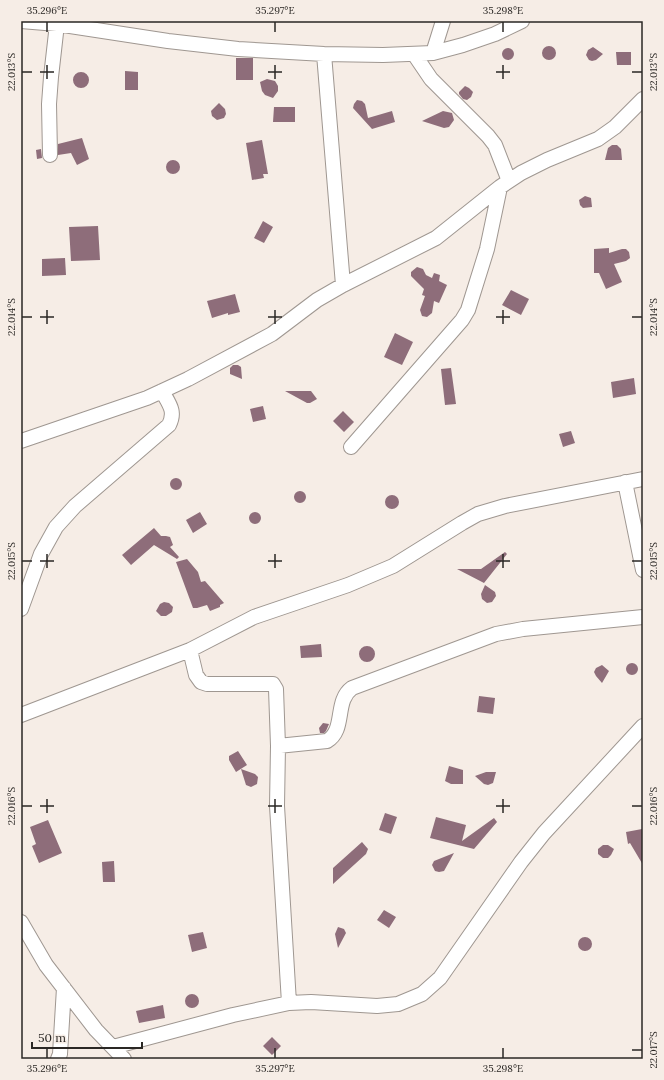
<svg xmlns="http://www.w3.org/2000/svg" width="664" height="1080" font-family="Lora,serif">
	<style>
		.building { fill: #8e6d7a }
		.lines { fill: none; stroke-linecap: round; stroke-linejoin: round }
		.street-casing { stroke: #9f9791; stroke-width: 16 }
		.street { stroke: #fff; stroke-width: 14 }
		.ticks { fill: none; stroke: #2a2724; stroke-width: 1.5 }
		.neatline { fill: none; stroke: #2a2724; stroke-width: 1.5 }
		.ticks-label { font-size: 10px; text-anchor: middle; fill: #2a2724 }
	</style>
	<rect width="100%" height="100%" fill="#f6ede6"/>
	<!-- building -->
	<path class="building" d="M542 53a7 7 0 1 1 14 0a7 7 0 1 1-14 0Z
		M593,47L603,54L596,60L592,61L589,60L586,55L588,50Z
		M502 54a6 6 0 1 1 12 0a6 6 0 1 1-12 0Z
		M616,52H631V65H617Z
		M236,58H253V80H236Z
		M125,71L138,72V90H125Z
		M73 80a8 8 0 1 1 16 0a8 8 0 1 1-16 0Z
		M267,79L275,81L278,86V91L273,98L265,95L262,91L260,82Z
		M465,86L469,88L473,92L471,97L467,100L463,99L459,94V92Z
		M357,100L362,101L365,104L368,118L392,111L395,122L372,129L353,108L354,104Z
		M219,103L225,109L226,114L224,118L217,120L212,116L211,111Z
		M274,107H295V122H273Z
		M443,111L452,113L454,120L449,127L444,128L422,121Z
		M82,138L89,159L77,165L71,153L58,155V144Z
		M262,140L268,174H263L264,178L252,180L246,143Z
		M612,145H617L621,149L622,160H605L608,148Z
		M41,149L42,158L37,159L36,150Z
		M166 167a7 7 0 1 1 14 0a7 7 0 1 1-14 0Z
		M585,196L591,198L592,207L583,208L580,205L579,200Z
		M263,221L273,227L264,243L254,238Z
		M98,226L100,260L71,261L69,227Z
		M609,248V253L622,249H626L629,252L630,258L626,261L614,264L622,282L606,289L599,273H594V249Z
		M65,258L66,275L42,276V259Z
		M417,267L423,269L426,275L432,278L434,273L440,275L439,281L447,285L439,303L434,301L432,313L427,317L422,316L420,310L425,296L422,295L424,289L411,276V272Z
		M511,290L529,299L521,315L502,305Z
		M235,294L240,312L228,315V313L212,318L207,301Z
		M395,333L413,342L402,365L384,357Z
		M233,365H238L241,367L242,379L230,374V368Z
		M451,368L456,404L445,405L441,369Z
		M634,378L636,394L613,398L611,382Z
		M285,391H311L317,399L310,403H307Z
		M263,406L266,419L253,422L250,409Z
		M343,411L354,422L344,432L333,421Z
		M571,431L575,443L563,447L559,434Z
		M170 484a6 6 0 1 1 12 0a6 6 0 1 1-12 0Z
		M294 497a6 6 0 1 1 12 0a6 6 0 1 1-12 0Z
		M385 502a7 7 0 1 1 14 0a7 7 0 1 1-14 0Z
		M249 518a6 6 0 1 1 12 0a6 6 0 1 1-12 0Z
		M200,512L207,524L193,533L186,520Z
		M154,528L161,536H166L170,537L173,545L170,547L179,557L177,559L154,545L131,565L122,555Z
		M505,552L507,554L484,583L457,569H481Z
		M187,559L198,572L201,582L205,581L224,603L220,605V607L210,611L207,605L197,608H193L176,562Z
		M485,585L495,592L496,596L492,602L487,603L482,599L481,594Z
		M164,602L169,603L173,607L172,612L166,616H161L156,611L160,604Z
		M321,644L322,657L301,658L300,646Z
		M359 654a8 8 0 1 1 16 0a8 8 0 1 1-16 0Z
		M626 669a6 6 0 1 1 12 0a6 6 0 1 1-12 0Z
		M602,665L609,671L602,683L596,676L594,672L596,668Z
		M479,696L495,698L493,714L477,712Z
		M323,723L329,724L326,731L324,733H320L319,728Z
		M238,751L247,765L236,772L229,760V756Z
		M449,766L463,770V784H451L445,781Z
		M241,769L255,774L258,777L257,784L251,787L246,785Z
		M486,772H496L493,783L488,785L484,784L475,776Z
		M385,813L397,817L391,834L379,830Z
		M436,817L466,825L462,841L494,818L497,822L474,849L430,838Z
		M48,820L62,853L39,863L32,846L36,844L30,827Z
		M642,829L643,836V865L630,843L628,844L626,832Z
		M362,842L368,849L366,854L333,884V868Z
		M603,845H608L614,849L611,855L608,858H603L598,854V849Z
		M454,853L444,871L439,872L435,871L432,865L434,861Z
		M114,861L115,882H103L102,862Z
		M384,910L396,917L389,928L377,920Z
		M338,927L344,929L346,933L338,948L335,934Z
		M203,932L207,948L192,952L188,935Z
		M578 944a7 7 0 1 1 14 0a7 7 0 1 1-14 0Z
		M185 1001a7 7 0 1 1 14 0a7 7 0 1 1-14 0Z
		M163,1005L165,1018L139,1023L136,1011Z
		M272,1037L281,1046L272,1055L263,1046Z"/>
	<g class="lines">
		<!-- street casing -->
		<g class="street-casing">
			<path id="street" d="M21,21L57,24L168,41L238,49L324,54L383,55L433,53L463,45L495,34L522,21
				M433,53L443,21
				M324,54L343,285
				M414,54L431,79L488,136L495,145L509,181
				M50,155L49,104L51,77L57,24
				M21,441L147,398L188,379L272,334L317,300L343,285L436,238L500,187L521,173L547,160L598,139L615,127L643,99
				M351,447L462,320L468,310L487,249L500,187
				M625,482L643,570
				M21,609L41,554L56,527L75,506L169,425C176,411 169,404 162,391
				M190,650L196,675L201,682L207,684H273L276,689L278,746L277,806L289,1003
				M21,715L190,650L254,617L348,585L393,566L462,523L478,514L505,506L643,479
				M278,746L327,741C346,730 334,701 352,688L496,634L523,629L643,617
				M21,922L46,965L96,1030L124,1059
				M113,1047L233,1015L289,1003L311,1002L377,1006L398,1004L422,994L440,978L521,862L544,833L643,726
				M58,1059L60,1054L64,988"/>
		</g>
		<!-- street -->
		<use href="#street" class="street"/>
	</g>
	<!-- ticks -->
	<path class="ticks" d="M47,22V32M275,22V32M503,22V32M47,65V79M275,65V79M503,65V79M22,72H32M40,72H54M268,72H282M496,72H510M632,72H642M47,310V324M275,310V324M503,310V324M22,317H32M40,317H54M268,317H282M496,317H510M632,317H642M47,554V568M275,554V568M503,554V568M22,561H32M40,561H54M268,561H282M496,561H510M632,561H642M47,799V813M275,799V813M503,799V813M22,806H32M40,806H54M268,806H282M496,806H510M632,806H642M47,1048V1058M275,1048V1058M503,1048V1058M632,1050H642"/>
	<!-- border -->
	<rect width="664" height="1080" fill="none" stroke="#f6ede6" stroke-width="44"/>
	<!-- scale -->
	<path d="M32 1042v6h110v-6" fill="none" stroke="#2a2724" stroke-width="2"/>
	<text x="38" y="1042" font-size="12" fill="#2a2724" stroke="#f6ede6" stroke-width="3" paint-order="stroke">50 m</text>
	<rect x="22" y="22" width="620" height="1036" class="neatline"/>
	<g class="ticks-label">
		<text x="47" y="14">35.296°E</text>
		<text x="275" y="14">35.297°E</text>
		<text x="503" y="14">35.298°E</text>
		<text transform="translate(11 72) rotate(-90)" y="4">22.013°S</text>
		<text transform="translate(653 72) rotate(-90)" y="4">22.013°S</text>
		<text transform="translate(11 317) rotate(-90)" y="4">22.014°S</text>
		<text transform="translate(653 317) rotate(-90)" y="4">22.014°S</text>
		<text transform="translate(11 561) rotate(-90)" y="4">22.015°S</text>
		<text transform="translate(653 561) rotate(-90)" y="4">22.015°S</text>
		<text transform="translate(11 806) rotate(-90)" y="4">22.016°S</text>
		<text transform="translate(653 806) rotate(-90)" y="4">22.016°S</text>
		<text transform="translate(653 1050) rotate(-90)" y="4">22.017°S</text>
		<text x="47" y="1072">35.296°E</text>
		<text x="275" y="1072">35.297°E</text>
		<text x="503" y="1072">35.298°E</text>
	</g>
</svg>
